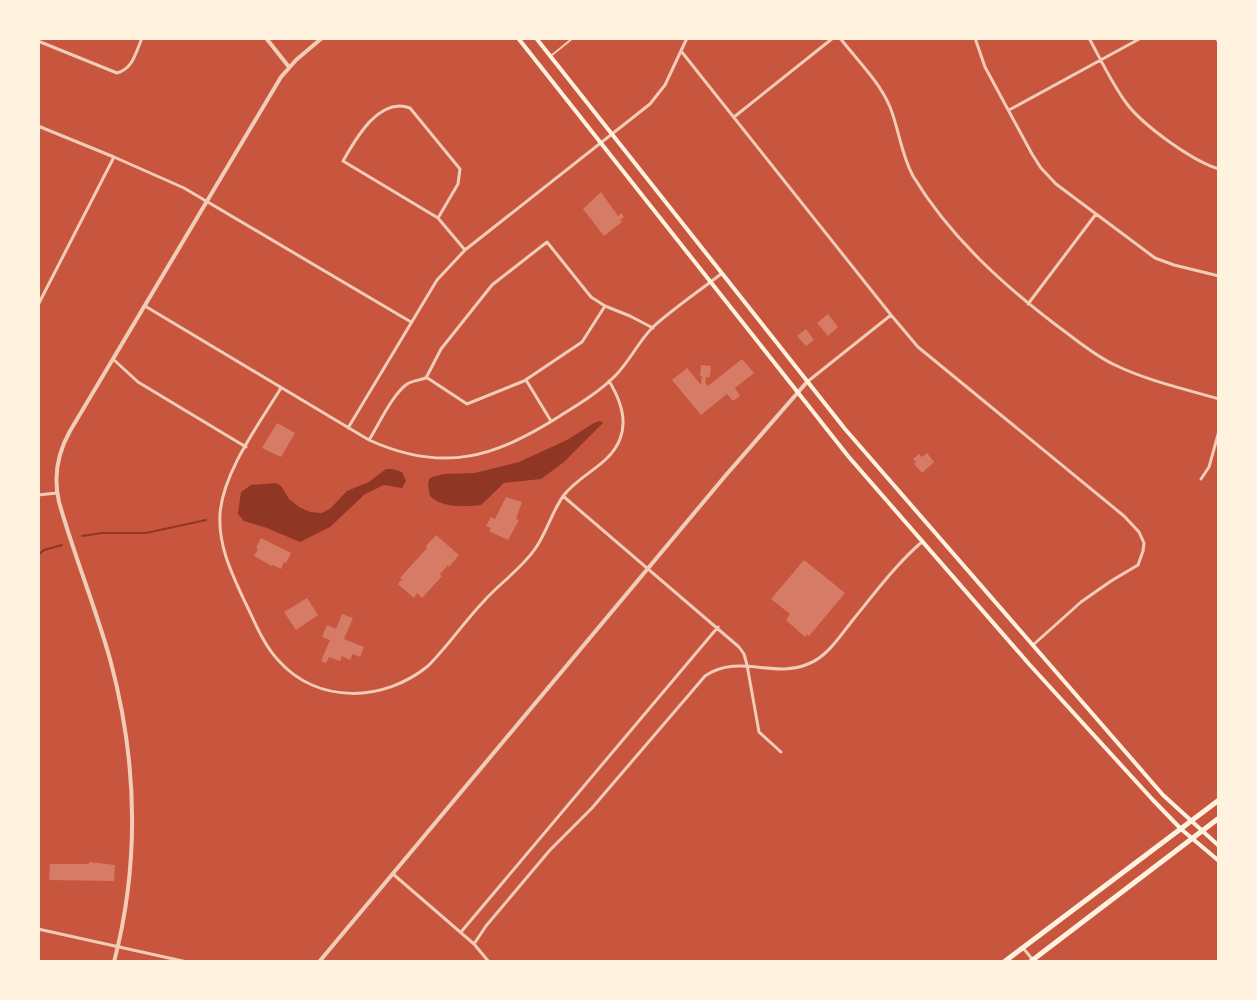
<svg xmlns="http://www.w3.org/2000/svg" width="1257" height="1000" font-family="'Open Sans',sans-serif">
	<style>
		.water { fill: #8f3625 }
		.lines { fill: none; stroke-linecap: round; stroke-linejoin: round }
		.stream { stroke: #8f3625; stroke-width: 2 }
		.building { fill: #d67c66 }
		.service { stroke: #f1ccb7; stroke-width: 2 }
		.minor { stroke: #f1ccb7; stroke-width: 3 }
		.tertiary { stroke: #f1ccb7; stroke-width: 4 }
		.secondary { stroke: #fff3e0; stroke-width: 4 }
		.primary { stroke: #fff3e0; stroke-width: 5 }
	</style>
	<rect width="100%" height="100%" fill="#c8553d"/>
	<!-- water -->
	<path class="water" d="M600,421L603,423L564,462L541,479L504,483L481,505C464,507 442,508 430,496L428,485L429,479L432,477L444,474L475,473L519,462L567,440L594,423Z
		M386,469H392L402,472L406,481L402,488L384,485L365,494L330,527L300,542L267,528L244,521L238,514L241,492L251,485L276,483L281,486L289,499L299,507L310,512L322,513L331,508L347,491L369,482Z"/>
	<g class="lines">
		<!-- stream -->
		<path class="stream" d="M82,536L102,533H146L206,520
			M38,555L44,550L62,545"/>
	</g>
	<!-- building -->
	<path class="building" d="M601,192L618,216L621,213L624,217L620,220L622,222L604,236L583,209Z
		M828,314L838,327L828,336L817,323Z
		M806,329L814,340L806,346L797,336Z
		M742,359L754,373L735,388L740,396L733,401L727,394L701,415L672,380L687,368L701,385L702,376H700L701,365L711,366L710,377H706L705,382L708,386Z
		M277,423L295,433L281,457L262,448Z
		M927,453L934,462L922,473L914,464L916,462L913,459L919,454L922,457Z
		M506,497L522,502L516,519L519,520L508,540L489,531L491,528L486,526L491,517L495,519Z
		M436,535L459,555L449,567L448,565L440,574L442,576L422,598L417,593L414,598L398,584L402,579L400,578L427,548L426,546Z
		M261,538L291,553L286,563L284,562L281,569L273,565L272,566L254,556L258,549L256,548Z
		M804,560L845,593L809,636L807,634L805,637L786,620L790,614L771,599Z
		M307,598L318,615L296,630L284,612Z
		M342,614L353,618L344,639L364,647L360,657L353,654L350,660L342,656L340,661L329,657L326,663L321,661L330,640L322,637L327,625L336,629Z
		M89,862L115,865L114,881L49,880L50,864H89Z"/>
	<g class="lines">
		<!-- service -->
		<path class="service" d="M552,55L573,38"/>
		<!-- minor -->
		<path class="minor" d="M840,38C857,60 879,81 890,107C899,129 901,154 913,176C950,237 1003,285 1060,328C1078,341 1095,356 1115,365C1148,381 1185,389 1219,399
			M975,38L985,67L1032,154L1041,168L1056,184L1155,258L1174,265L1219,276
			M1089,38C1101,60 1112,84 1127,104C1144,126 1192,161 1219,169
			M1216,38L1219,42
			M38,41L117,73C133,69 136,52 142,38
			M681,51L891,315L918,347L1124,516L1139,532L1144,543L1143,551L1138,565L1111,581L1081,602L1033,645
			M1009,110L1141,38
			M734,117L833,38
			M38,126L114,157L184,188L411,322
			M438,218L458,184L460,169L410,108C379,96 355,140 343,161L438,218L465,250
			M1028,304L1096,214
			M38,305L114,157
			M145,306L369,440C444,474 495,457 560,416C579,404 599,392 615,376C630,361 638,342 653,327C674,308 698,292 721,274
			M113,359L138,382L246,447
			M426,377L467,404L524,381L582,342L605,306
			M526,380L551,421
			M807,382L891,315
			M281,388C259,424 223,472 220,514C218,546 232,574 245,602C255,622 263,644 278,660C318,705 384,702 428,666C448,646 464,622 484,601C500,583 521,569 535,549C547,532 552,511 564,495C580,474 610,465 620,439C628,419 620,399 609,381
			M348,428L437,280L465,250L650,104L665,85L687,38
			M369,440C379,424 392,395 407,384C412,381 420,380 426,378L441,349L492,285L547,242L591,297L605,306L630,316L653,328
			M1201,479L1209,467L1219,431
			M38,495L57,493
			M563,496L739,647L744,654L747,665L759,732L781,752
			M393,874L474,944L489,962
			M38,929L187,962
			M461,932L718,627
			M474,944L486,926L550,850L592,808L705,676C739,653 773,679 808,664C827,657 840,636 852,621C874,594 896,564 923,541
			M1023,948L1033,960L1038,962"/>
		<!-- tertiary -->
		<path class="tertiary" d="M266,38L289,67
			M114,962C140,862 137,759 110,659C95,606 74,555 59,502C53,476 57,454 70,431L281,77L296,60L322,38
			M319,962L726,475L807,382"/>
		<!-- secondary -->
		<path class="secondary" d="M518,38L848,456L1029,664L1152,799L1181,829L1219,861
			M536,38L845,429L1163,795L1219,846"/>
		<!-- primary -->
		<path class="primary" d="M1004,962L1219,800
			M1030,962L1219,818"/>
	</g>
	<!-- border -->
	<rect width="1257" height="1000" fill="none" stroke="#fff3e0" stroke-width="80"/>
</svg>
